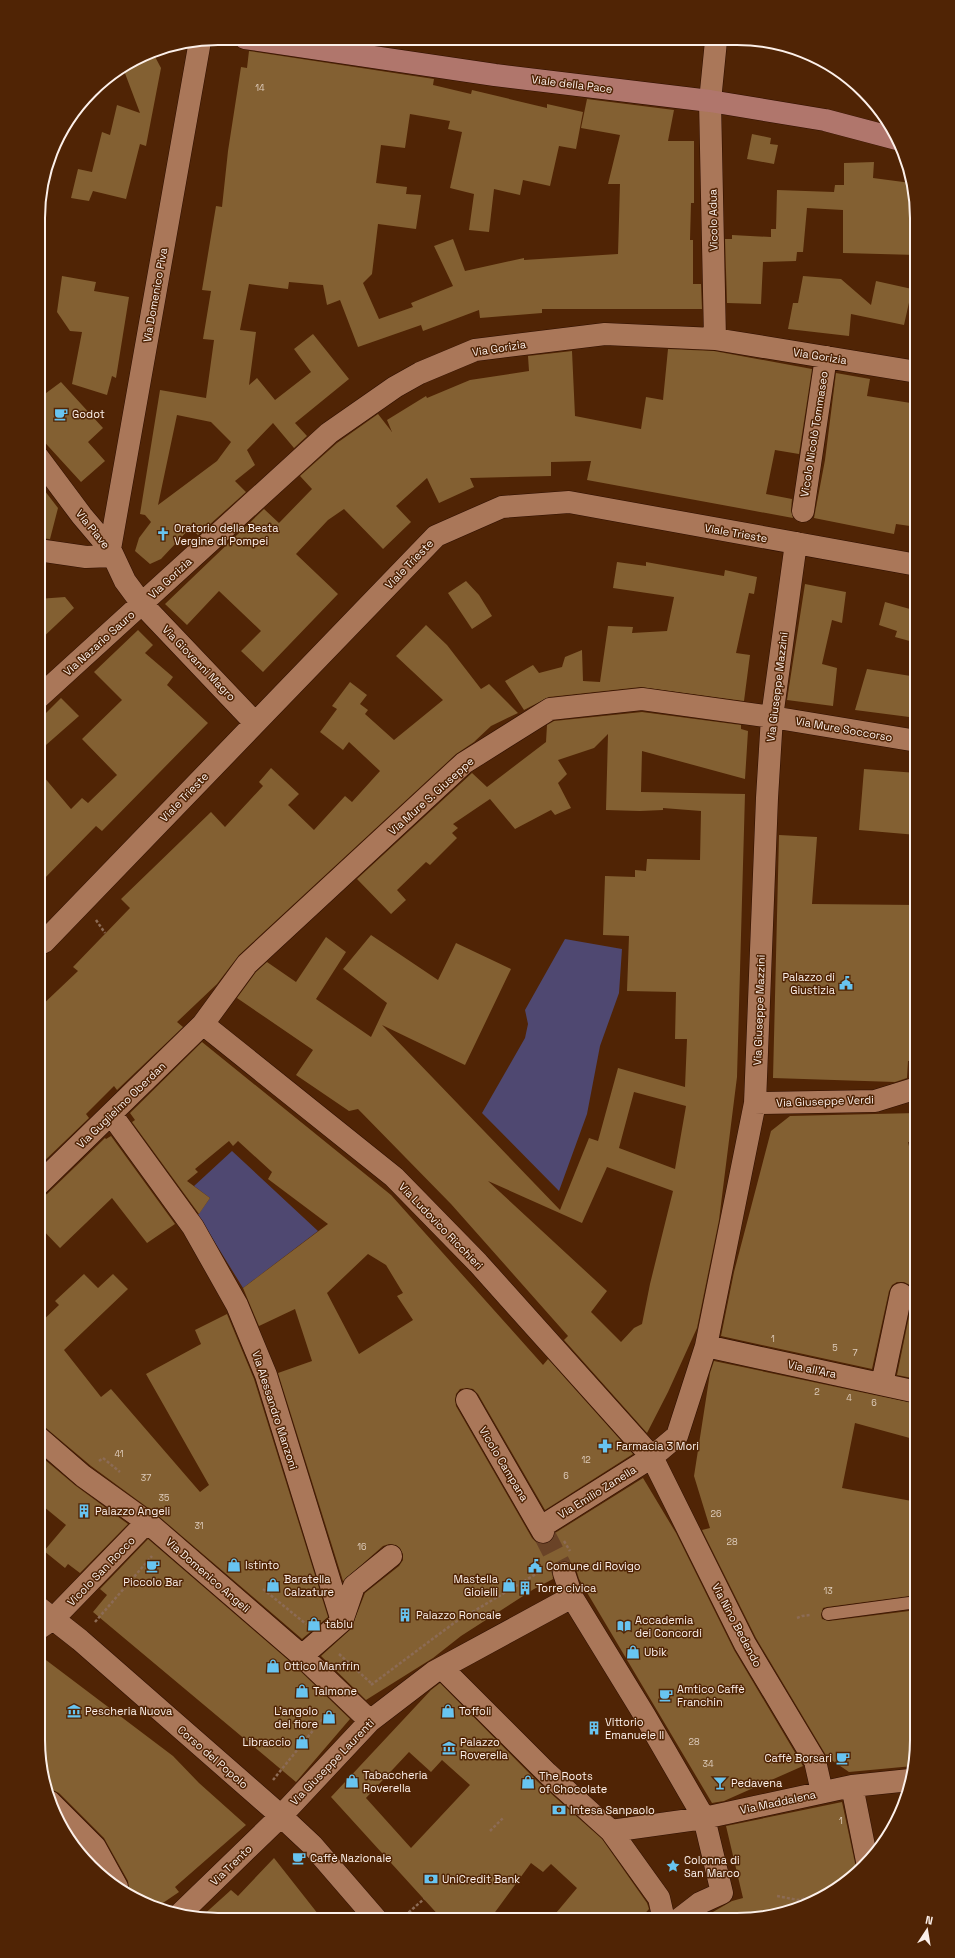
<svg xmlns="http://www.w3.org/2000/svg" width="955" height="1958" font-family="'Space Grotesk',sans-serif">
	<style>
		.green { fill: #4f4871 }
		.building { fill: #836032; fill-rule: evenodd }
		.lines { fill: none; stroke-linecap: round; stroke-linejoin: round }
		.street-tunnel { stroke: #6a4327; stroke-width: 22; stroke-dasharray: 22 11; stroke-linecap: butt }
		.lane-casing { stroke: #2f0f00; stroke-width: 13 }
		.street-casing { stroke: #2f0f00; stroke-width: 23 }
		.secondary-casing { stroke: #2f0f00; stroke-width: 23 }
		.path { stroke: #8c6b55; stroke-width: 2.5; stroke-dasharray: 3 2; stroke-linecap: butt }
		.lane { stroke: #aa7759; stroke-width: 12 }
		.street { stroke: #aa7759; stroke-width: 22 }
		.secondary { stroke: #b0766c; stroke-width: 22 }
		.labels { text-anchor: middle; stroke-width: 3; stroke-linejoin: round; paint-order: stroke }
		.number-label { font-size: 9px; fill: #deccbc }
		.street-label { font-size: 11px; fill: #fcf0ea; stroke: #502405 }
		.poi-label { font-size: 11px; fill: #fcf0ea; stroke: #502405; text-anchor: start }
		.rim { fill: none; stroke: #fcf0ea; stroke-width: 2 }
	</style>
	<rect width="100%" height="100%" fill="#502405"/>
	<!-- green -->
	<path class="green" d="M565,939L622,949L619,993L600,1046L587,1114L559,1191L482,1113L525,1038L528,1024L525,1010Z
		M232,1151L318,1231L243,1288L198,1215L210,1198L194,1186Z"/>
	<!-- building -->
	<path class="building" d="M152,51L161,68L146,146L140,144L126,199L93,191L89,201L71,198L78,169L92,172L102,132L110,135L117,105L140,113L123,68Z
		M249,51L434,79L433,85L471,94L472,90L547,108V104L583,112L576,149L559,146L550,186L523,180L520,195L494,189L489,232L469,230L474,194L450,188L462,132L448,129L450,121L410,114L405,148L381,145L376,183L407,187L406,194L421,195L416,229L378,224L372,274L363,283L379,319L413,307L411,303L453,286L434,246L453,239L465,271L524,258V260L618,254L620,184H608L620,135L581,128L587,99L674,110L668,141H694V203H691L690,240H693V284H701L702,309H542V313L480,318L479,310L423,331L421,325L358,347L340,300L327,305L323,285L289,282L288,289L249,284L240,330L256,332L249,385L257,378L275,400L311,372L294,349L313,334L349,379L295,423L307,436L294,448L273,423L247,450L255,465L235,481L246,492L198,535L190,528L161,559L150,564L135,551L139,538L151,522L145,515L140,514L160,390L206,398L214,340L203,339L211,291L202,290L216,206L222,207L228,151L241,67L247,68ZM177,415L211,422L231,442L217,461L158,505Z
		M752,134L771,138L770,144L778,145L774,164L747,159Z
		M874,162L873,178L911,183L917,218V255L843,253V210L807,208L803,252H797L796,261L763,262L761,304L727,303L725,239H732V235L771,237V229H776L777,190L834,192L835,185H844V163Z
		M62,276L96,282L94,291L129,297L116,378L112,376L107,395L72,384L82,332L70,331L57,312Z
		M803,276L841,279L871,305L876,281L912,289L904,325L851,314L849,336L788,329L793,303H798Z
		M668,349L714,351L812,369L799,454L775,450L766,494L792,499L791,510L793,518L587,480L591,461L551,462V476L470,478L474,487L439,503L427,478L396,506L411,522L383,549L344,509L328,520L296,554L338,594L263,672L241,651L261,631L219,591L187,625L165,604L264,509L279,523L312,489L300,476L337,443L378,414L392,432L387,420L426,396L427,398L470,380L529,371L528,356L572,351L575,416L641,429L646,397L663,400Z
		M836,373L870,379L867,396L917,404V527L896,524L894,534L814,518L825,460Z
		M61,382L103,428L88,442L105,461L81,482L38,435V399Z
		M38,482L58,508L50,539L38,538Z
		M617,562L646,566V562L724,576L725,570L757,577L754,594L749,593L736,653L750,655L744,701L641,687L549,697L524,710L505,681L533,665L539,673L562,667L565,657L582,650L583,681L600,682L608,626L633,627L632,633L667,631L674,597L613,588Z
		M466,581L479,595L492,616L472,629L448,593Z
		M805,584L846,592L842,623L832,620L822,664L837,668L833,706L787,700Z
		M65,597L74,608L38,642V599Z
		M885,602L917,611V643L895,637L897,631L879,625Z
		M426,625L447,645L481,689L489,684L518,713L491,726L474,742L456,754L239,955L217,984L177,1022L183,1027L117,1090L114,1086L86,1114L89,1118L38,1167V1009L78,971L73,967L130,908L121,899L211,812L225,827L263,786L259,782L271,768L299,794L288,805L314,830L345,796L352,802L380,771L349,742L343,750L320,732L337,709L332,706L350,682L367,695L360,704L368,710L365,714L394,740L443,700L396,656Z
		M138,630L153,645L145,653L173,677L167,685L208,723L102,831L96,826L38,885V770L71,809L82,798L88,803L117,775L82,739L122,700L94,672Z
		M867,669L917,677V718L855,710Z
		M61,698L79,716L38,752V721Z
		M642,712L741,725V729L748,731L745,779L642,751L641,792L745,794L737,1077L719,1220L697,1328L668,1392L647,1433L564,1340L568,1336L451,1204L358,1109L349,1111L296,1075L313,1050L237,998L256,972L267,962L296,982L326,937L346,952L316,999L371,1037L387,1003L343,969L371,935L438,980L456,943L511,969L465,1065L382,1025L560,1210L589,1138L598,1141L618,1068L685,1087L687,1039H675L676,992L627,991L629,936L603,935L605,876L635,877V870L646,871L647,859L700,860L701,811L663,808V810L640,811L606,810L608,734L594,748L558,760L567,774L558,783L571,808L555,815L551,810L515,829L490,799L453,824L458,828L452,833L457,838L430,865L426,862L397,890L406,900L391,914L357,879L472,773L487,787L546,742L547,725L554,721ZM634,1092L686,1106L675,1169L619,1148ZM607,1167L673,1191L650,1284L642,1324L634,1328L621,1342L591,1312L607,1291L488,1181L582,1223Z
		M864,769L917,773V835L859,830Z
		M779,835L817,837L812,904L917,905V1061H908L907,1078L895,1082L773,1078Z
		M202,1042L391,1195L543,1365L548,1359L633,1454L545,1510L478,1394L473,1389L467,1388L460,1389L456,1394L455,1400L456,1406L532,1538L537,1543L543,1544L550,1543L554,1539L555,1533L643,1478L676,1533L734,1650L803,1766L724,1801L712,1803L579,1579L576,1569L573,1564L567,1561H560L554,1565L552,1571L553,1579L534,1589L461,1636L433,1658L366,1700L321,1656L351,1629L365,1593L399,1566L403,1560V1554L400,1548L396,1545L389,1544L383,1546L343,1581L278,1373L312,1361L295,1309L259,1326L243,1288L328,1224L268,1179L272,1172L238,1141L233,1146L229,1141L195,1169L198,1172L187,1181L210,1198L199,1214L132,1122L135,1120L130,1113ZM368,1254L386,1265L403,1293L397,1296L413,1320L359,1354L327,1293Z
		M917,1113V1142H908L917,1180V1379L897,1375L913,1297V1290L910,1285L904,1282H897L892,1285L889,1291L872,1369L721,1336L734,1272L771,1131L790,1116Z
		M111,1136L175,1224L147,1243L112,1198L60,1248L38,1225V1197L47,1194L105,1138L106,1139Z
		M84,1274L98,1288L113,1274L128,1289L64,1350L101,1397L111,1389L200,1492L209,1485L146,1374L201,1344L195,1330L227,1314L254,1379L328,1617L302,1639L155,1513L91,1466L46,1428L38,1425V1325L59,1305L55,1301Z
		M714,1361L917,1404V1440L855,1423L842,1488L917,1502V1595L827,1607L823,1608L821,1615L822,1619L829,1621L917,1610V1752L913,1766L849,1772L827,1757L756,1638L702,1530L710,1528L694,1476L710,1373Z
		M38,1454L76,1486L128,1524L80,1573L68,1564L65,1568L44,1551L66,1525L38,1502Z
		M148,1539L294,1665L350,1719L296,1782L93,1612L107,1595L100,1589Z
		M38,1654L173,1756L199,1783L246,1825L175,1887L179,1892L157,1907L139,1902L127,1894L129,1888L128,1881L104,1838L59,1793L53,1790H46L38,1740Z
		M440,1683L538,1782L602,1839L647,1903L649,1909L639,1920L551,1919L577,1888L551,1864L543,1872L531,1863L490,1919H442L331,1797L431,1690ZM409,1752L431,1772L442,1760L470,1785L411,1848L366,1798Z
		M842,1802L855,1863L858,1870L837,1890L795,1911L737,1920H699L732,1901L743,1898L726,1826Z
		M66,1836L85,1855L91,1866L68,1840Z
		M274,1858L322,1919L200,1918L231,1890L238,1896Z"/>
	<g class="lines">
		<!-- street-tunnel -->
		<path class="street-tunnel" d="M543,1532L564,1573"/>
		<!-- lane casing -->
		<g class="lane-casing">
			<path id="lane" d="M828,1614L917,1602"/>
		</g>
		<!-- street casing -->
		<g class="street-casing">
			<path id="street" d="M715,339L710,101L716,41
				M38,457L82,516L110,549L125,581L142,604L255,723
				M803,511L826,357
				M110,549L200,41
				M38,550L86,557L113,556
				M38,698L329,433L395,387L420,373L475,350L605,334L715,339L917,372
				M38,945L44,942L436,536L502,507L569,502L917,565
				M203,1024L394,1177L478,1263L652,1457L745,1644L815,1761L822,1792
				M755,1103L875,1101L917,1088
				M111,1114L193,1227L237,1305L266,1375L342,1621
				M38,1185L203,1024L247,964L464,763L550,709L642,699L772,717L917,741
				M706,1346L917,1392
				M882,1384L901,1294
				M467,1400L543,1532
				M38,1437L83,1476L147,1522L302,1656L370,1721
				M541,1527L652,1457L677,1436L706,1346L755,1103L767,798L772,717L796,543
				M564,1573L572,1597
				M38,1607L80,1640L281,1816L312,1845L376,1919
				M38,1629L53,1619L147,1522
				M302,1656L342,1621L354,1586L391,1556
				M442,1668L547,1773L611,1831L659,1898L664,1920
				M852,1786L867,1861
				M50,1802L95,1847L117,1887
				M611,1831L704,1818L852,1786L910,1780
				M180,1914L281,1816L370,1721L434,1672L572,1597L645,1716L704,1818L722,1893L700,1903L678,1920"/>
		</g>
		<!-- secondary casing -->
		<g class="secondary-casing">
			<path id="secondary" d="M245,38L495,75L710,101L825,120L897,139"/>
		</g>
		<!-- path -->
		<path class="path" d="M96,920L105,933
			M99,1461L103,1458L120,1472
			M564,1541L570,1551
			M263,1589L306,1624
			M797,1618L802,1616L810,1615
			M95,1622L152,1556
			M339,1654L372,1684
			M371,1685L454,1623L541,1571
			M273,1780L328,1712
			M490,1831L504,1817
			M777,1896L798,1900L828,1894
			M401,1919L424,1899"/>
		<!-- lane -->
		<use href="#lane" class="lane"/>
		<!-- street -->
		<use href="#street" class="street"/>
		<!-- secondary -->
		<use href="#secondary" class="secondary"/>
	</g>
	<!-- icons -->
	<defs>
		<g id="cafe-bare" transform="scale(1.08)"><path d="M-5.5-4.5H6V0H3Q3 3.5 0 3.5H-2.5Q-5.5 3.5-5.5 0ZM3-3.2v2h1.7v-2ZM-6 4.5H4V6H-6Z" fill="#68c4f0" stroke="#502405" stroke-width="2.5" paint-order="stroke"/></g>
		<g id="church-bare" transform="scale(1.08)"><path d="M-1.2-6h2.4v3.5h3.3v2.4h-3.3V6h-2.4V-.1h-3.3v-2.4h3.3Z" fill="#68c4f0" stroke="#502405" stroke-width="2.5" paint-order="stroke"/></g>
		<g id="civic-bare" transform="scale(1.08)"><path d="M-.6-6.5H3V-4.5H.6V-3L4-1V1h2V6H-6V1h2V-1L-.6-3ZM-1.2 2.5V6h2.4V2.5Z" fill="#68c4f0" stroke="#502405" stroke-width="2.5" paint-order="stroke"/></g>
		<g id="pharmacy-bare" transform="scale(1.08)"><path d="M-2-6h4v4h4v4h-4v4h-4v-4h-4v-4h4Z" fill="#68c4f0" stroke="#502405" stroke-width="2.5" paint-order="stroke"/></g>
		<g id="building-bare" transform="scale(1.08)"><path d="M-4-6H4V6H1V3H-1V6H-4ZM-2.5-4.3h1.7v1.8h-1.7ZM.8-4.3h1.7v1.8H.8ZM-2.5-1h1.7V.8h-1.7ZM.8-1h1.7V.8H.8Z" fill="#68c4f0" stroke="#502405" stroke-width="2.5" paint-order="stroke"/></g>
		<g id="shop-bare" transform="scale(1.08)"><path d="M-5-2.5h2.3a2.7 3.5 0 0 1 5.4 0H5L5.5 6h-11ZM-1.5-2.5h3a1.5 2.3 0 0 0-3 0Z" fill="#68c4f0" stroke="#502405" stroke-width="2.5" paint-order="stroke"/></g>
		<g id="library-bare" transform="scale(1.08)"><path d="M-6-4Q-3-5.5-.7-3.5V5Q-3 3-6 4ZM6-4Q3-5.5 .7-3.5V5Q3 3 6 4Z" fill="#68c4f0" stroke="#502405" stroke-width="2.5" paint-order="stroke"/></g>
		<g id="museum-bare" transform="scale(1.08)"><path d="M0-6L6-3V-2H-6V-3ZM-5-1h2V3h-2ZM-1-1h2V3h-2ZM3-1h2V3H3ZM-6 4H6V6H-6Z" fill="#68c4f0" stroke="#502405" stroke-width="2.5" paint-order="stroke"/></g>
		<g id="bar-bare" transform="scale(1.08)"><path d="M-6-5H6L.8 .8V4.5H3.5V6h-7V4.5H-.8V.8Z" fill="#68c4f0" stroke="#502405" stroke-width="2.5" paint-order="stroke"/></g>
		<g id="bank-bare" transform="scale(1.08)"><path d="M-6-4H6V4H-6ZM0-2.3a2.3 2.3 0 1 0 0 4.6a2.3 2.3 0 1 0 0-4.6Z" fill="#68c4f0" stroke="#502405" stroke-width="2.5" paint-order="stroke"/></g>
		<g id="sight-bare" transform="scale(1.08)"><path d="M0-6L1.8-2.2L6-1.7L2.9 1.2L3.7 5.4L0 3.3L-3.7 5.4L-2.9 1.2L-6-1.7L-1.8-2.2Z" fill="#68c4f0" stroke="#502405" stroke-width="2.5" paint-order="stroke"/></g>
	</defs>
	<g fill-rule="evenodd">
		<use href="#cafe-bare" x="61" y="414"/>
		<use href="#church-bare" x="163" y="534"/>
		<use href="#civic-bare" x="846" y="983"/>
		<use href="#pharmacy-bare" x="605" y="1446"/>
		<use href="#building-bare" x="84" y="1511"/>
		<use href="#shop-bare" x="234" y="1565"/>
		<use href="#cafe-bare" x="153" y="1566"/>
		<use href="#civic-bare" x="535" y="1566"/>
		<use href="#shop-bare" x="273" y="1585"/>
		<use href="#shop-bare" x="509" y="1585"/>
		<use href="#building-bare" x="525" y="1588"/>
		<use href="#building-bare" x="405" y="1615"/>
		<use href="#shop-bare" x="314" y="1624"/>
		<use href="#library-bare" x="624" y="1626"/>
		<use href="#shop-bare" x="633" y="1652"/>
		<use href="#shop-bare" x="273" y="1666"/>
		<use href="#shop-bare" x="302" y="1691"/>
		<use href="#cafe-bare" x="666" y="1695"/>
		<use href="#museum-bare" x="74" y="1711"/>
		<use href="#shop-bare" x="448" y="1711"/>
		<use href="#shop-bare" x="329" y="1717"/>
		<use href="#building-bare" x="594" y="1728"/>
		<use href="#shop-bare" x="302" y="1742"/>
		<use href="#museum-bare" x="449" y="1748"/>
		<use href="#cafe-bare" x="843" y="1758"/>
		<use href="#shop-bare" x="352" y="1781"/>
		<use href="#shop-bare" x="528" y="1782"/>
		<use href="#bar-bare" x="720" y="1783"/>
		<use href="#bank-bare" x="559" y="1810"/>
		<use href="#cafe-bare" x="299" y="1858"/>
		<use href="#sight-bare" x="673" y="1866"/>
		<use href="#bank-bare" x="431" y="1879"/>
	</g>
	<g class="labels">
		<!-- number labels -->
		<g class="number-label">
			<text x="260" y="91">14</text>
			<text x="773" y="1342">1</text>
			<text x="835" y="1351">5</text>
			<text x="855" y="1356">7</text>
			<text x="817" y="1395">2</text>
			<text x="849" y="1401">4</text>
			<text x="874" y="1406">6</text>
			<text x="119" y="1457">41</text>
			<text x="586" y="1463">12</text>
			<text x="566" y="1479">6</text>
			<text x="146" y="1481">37</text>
			<text x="164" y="1501">35</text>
			<text x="716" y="1517">26</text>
			<text x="199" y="1529">31</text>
			<text x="732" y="1545">28</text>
			<text x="362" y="1550">16</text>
			<text x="828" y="1594">13</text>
			<text x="694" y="1745">28</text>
			<text x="708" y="1767">34</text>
			<text x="841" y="1824">1</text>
		</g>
		<!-- street labels -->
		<g class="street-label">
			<text transform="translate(572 84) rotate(7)" y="4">Viale della Pace</text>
			<text transform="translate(713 220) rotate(-91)" y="4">Vicolo Adua</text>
			<text transform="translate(155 295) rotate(-80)" y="4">Via Domenico Piva</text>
			<text transform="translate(499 348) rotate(-9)" y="4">Via Gorizia</text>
			<text transform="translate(820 356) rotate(9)" y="4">Via Gorizia</text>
			<text transform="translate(814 434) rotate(-81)" y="4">Vicolo Nicolò Tommaseo</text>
			<text transform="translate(93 529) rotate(51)" y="4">Via Piave</text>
			<text transform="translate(736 533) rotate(10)" y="4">Viale Trieste</text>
			<text transform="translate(409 564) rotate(-46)" y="4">Viale Trieste</text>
			<text transform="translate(170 578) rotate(-43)" y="4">Via Gorizia</text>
			<text transform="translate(99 643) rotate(-42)" y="4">Via Nazario Sauro</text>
			<text transform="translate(199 663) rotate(46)" y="4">Via Giovanni Magro</text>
			<text transform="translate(777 687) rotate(-83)" y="4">Via Giuseppe Mazzini</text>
			<text transform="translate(844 729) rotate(10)" y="4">Via Mure Soccorso</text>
			<text transform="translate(431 796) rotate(-42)" y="4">Via Mure S. Giuseppe</text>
			<text transform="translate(184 797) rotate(-46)" y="4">Viale Trieste</text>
			<text transform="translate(759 1010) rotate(-88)" y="4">Via Giuseppe Mazzini</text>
			<text transform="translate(825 1101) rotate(-2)" y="4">Via Giuseppe Verdi</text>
			<text transform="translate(121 1105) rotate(-44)" y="4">Via Guglielmo Oberdan</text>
			<text transform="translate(441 1226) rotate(46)" y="4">Via Ludovico Ricchieri</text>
			<text transform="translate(812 1369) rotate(12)" y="4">Via all'Ara</text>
			<text transform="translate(275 1410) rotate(72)" y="4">Via Alessandro Manzoni</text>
			<text transform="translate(504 1464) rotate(59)" y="4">Vicolo Campana</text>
			<text transform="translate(597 1492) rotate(-32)" y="4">Via Emilio Zanella</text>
			<text transform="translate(101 1571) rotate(-46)" y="4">Vicolo San Rocco</text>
			<text transform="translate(208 1575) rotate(41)" y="4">Via Domenico Angeli</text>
			<text transform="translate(737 1625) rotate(62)" y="4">Via Nino Bedendo</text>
			<text transform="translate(213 1757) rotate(41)" y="4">Corso del Popolo</text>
			<text transform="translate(332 1762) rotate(-46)" y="4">Via Giuseppe Laurenti</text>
			<text transform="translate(778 1802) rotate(-12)" y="4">Via Maddalena</text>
			<text transform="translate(231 1865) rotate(-44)" y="4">Via Trento</text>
		</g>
		<!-- poi labels -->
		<g class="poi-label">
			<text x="72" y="418">Godot</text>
			<text x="174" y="532">Oratorio della Beata<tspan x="174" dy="13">Vergine di Pompei</tspan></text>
			<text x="835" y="981" text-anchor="end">Palazzo di<tspan x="835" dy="13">Giustizia</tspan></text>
			<text x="616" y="1450">Farmacia 3 Mori</text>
			<text x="95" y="1515">Palazzo Angeli</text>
			<text x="245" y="1569">Istinto</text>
			<text x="546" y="1570">Comune di Rovigo</text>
			<text x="284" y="1583">Baratella<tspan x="284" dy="13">Calzature</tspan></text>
			<text x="498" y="1583" text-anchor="end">Mastella<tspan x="498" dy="13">Gioielli</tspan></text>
			<text x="153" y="1586" text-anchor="middle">Piccolo Bar</text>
			<text x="536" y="1592">Torre civica</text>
			<text x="416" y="1619">Palazzo Roncale</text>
			<text x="635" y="1624">Accademia<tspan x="635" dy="13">dei Concordi</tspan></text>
			<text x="325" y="1628">tablu</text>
			<text x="644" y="1656">Ubik</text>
			<text x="284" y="1670">Ottico Manfrin</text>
			<text x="677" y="1693">Amtico Caffè<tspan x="677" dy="13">Franchin</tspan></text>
			<text x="313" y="1695">Talmone</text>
			<text x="85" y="1715">Pescheria Nuova</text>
			<text x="318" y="1715" text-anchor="end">L'angolo<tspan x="318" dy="13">del fiore</tspan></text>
			<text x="459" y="1715">Toffoli</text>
			<text x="605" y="1726">Vittorio<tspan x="605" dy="13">Emanuele II</tspan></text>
			<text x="291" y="1746" text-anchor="end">Libraccio</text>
			<text x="460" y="1746">Palazzo<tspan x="460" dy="13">Roverella</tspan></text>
			<text x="832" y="1762" text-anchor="end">Caffè Borsari</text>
			<text x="363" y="1779">Tabaccheria<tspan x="363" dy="13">Roverella</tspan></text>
			<text x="539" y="1780">The Roots<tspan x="539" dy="13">of Chocolate</tspan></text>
			<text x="731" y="1787">Pedavena</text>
			<text x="570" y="1814">Intesa Sanpaolo</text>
			<text x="310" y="1862">Caffè Nazionale</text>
			<text x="684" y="1864">Colonna di<tspan x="684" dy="13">San Marco</tspan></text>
			<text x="442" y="1883">UniCredit Bank</text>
		</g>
	</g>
	<!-- crop -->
	<path d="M0 0H955V1958H0ZM218 45H737A173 173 0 0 1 910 218V1740A173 173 0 0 1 737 1913H218A173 173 0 0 1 45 1740V218A173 173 0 0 1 218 45Z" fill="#502405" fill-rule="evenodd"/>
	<path class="rim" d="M218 45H737A173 173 0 0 1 910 218V1740A173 173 0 0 1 737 1913H218A173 173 0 0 1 45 1740V218A173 173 0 0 1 218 45Z"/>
	<!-- north arrow -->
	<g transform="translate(927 1930) rotate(12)" stroke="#502405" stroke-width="3" paint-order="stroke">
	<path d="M0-3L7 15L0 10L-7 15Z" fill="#fcf0ea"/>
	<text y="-6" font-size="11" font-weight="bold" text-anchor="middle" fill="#fcf0ea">N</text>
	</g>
</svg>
